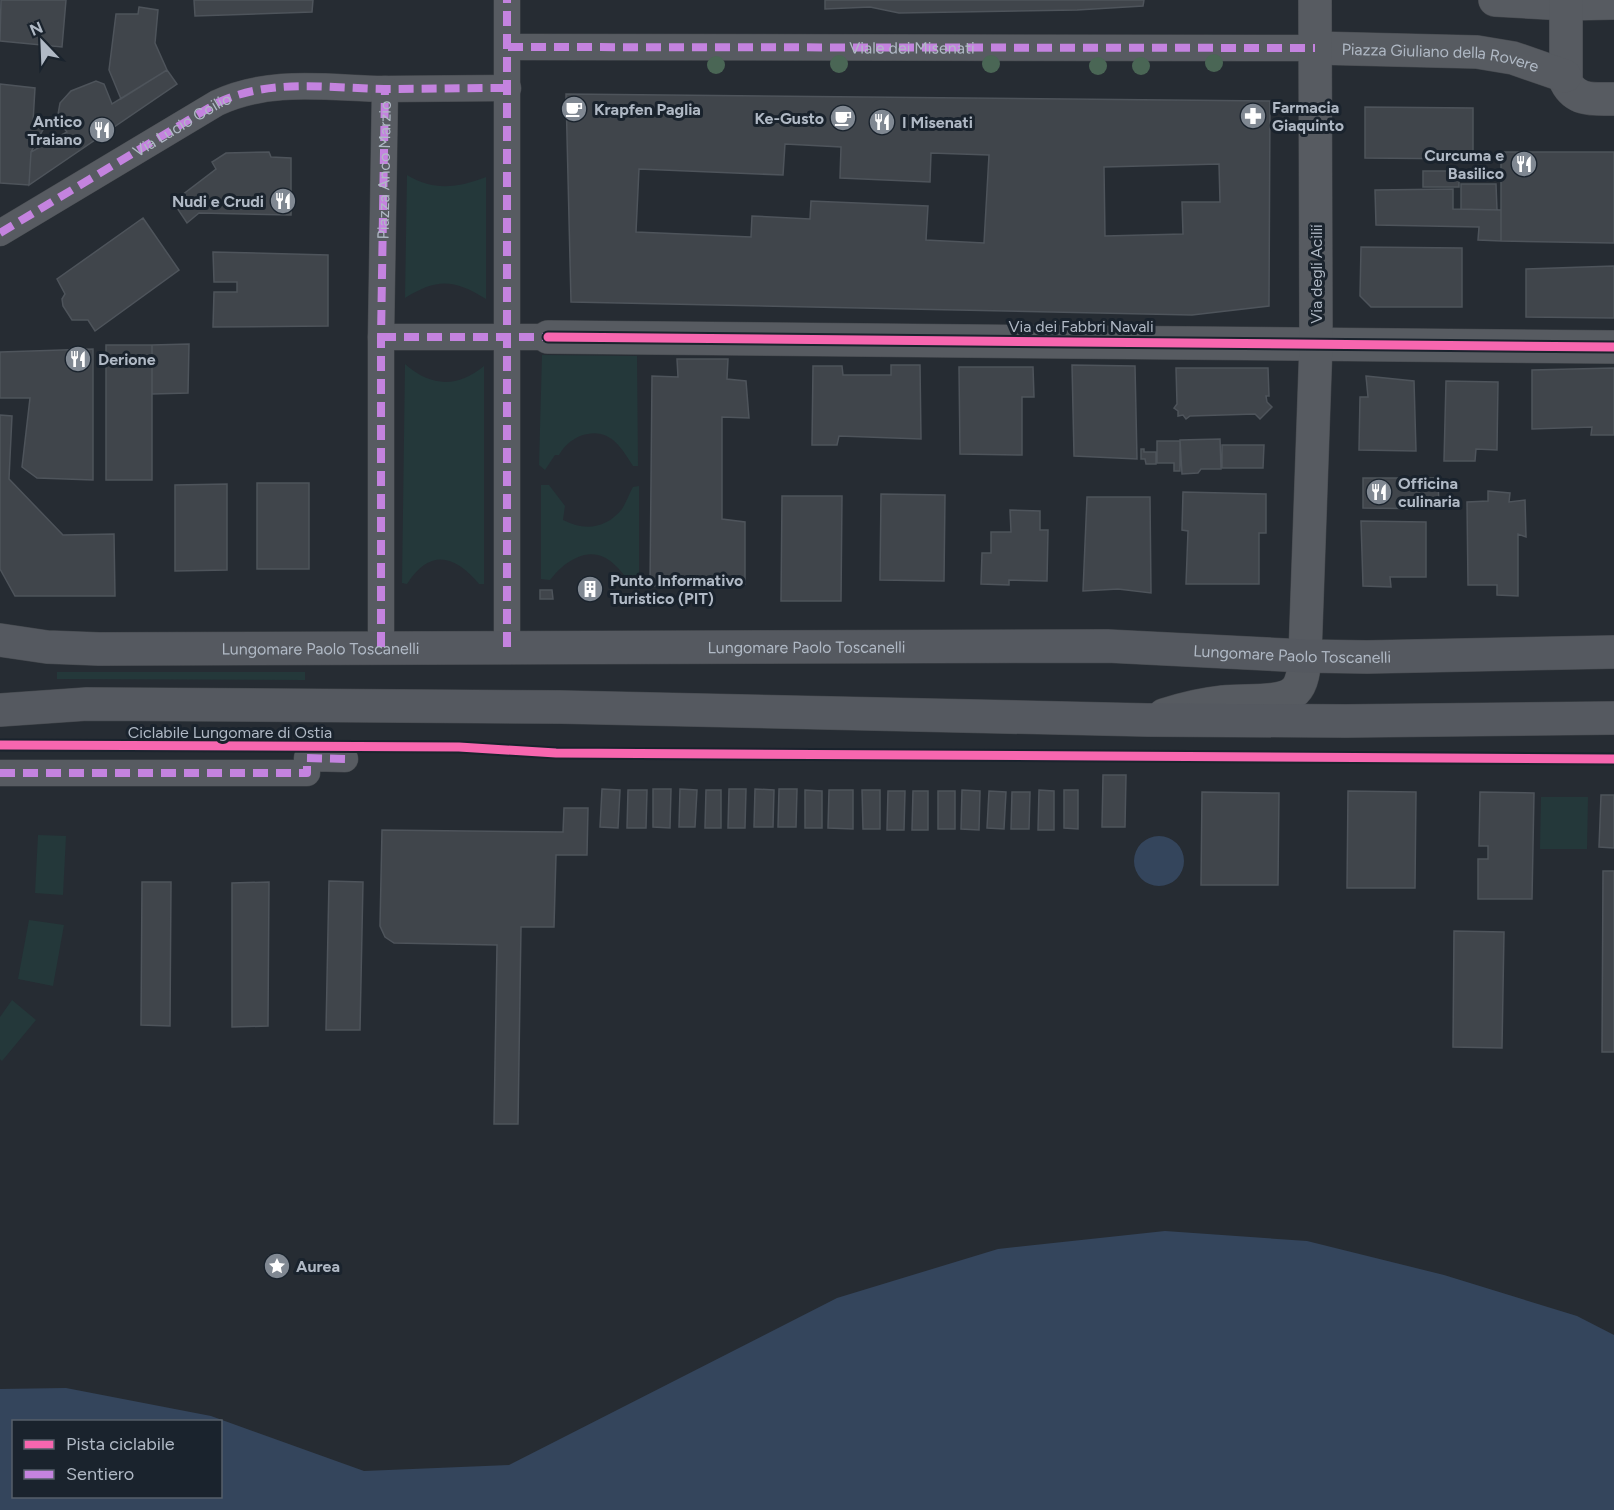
<svg xmlns="http://www.w3.org/2000/svg" width="1614" height="1510" font-family="Figtree,sans-serif">
	<style>
		.green { fill: #24383a }
		.water { fill: #34455c; fill-rule: evenodd }
		.building { fill: #40454b; stroke: #4e545b; stroke-width: 1.5; fill-rule: evenodd }
		.lines { fill: none; stroke-linecap: round; stroke-linejoin: round }
		.pedestrian-casing { stroke: #43474c; stroke-width: 27 }
		.minor-casing { stroke: #43474c; stroke-width: 34 }
		.secondary-casing { stroke: #43474c; stroke-width: 34 }
		.pedestrian { stroke: #575b61; stroke-width: 26 }
		.minor { stroke: #575b61; stroke-width: 33 }
		.secondary { stroke: #555960; stroke-width: 33 }
		.quiet { stroke: #c483df; stroke-width: 8; stroke-dasharray: 15 8; stroke-linecap: butt }
		.cycleway-casing { stroke: #1a232d; stroke-width: 13 }
		.cycleway { stroke: #f766af; stroke-width: 9 }
		.tree { fill: #4a6655 }
		.labels { text-anchor: middle; stroke-width: 6; stroke-linejoin: round; paint-order: stroke }
		.street-label { font-size: 16px; fill: #b0b9c5; stroke: #1a232d }
		.poi-label { font-size: 16px; font-weight: bold; fill: #b0b9c5; stroke: #1a232d; text-anchor: start }
	</style>
	<rect width="100%" height="100%" fill="#262c33"/>
	<!-- green -->
	<path class="green" d="M407,175C433,191 458,188 486,177V299C454,279 437,278 405,298Z
		M542,355L637,356L638,466H633C620,445 608,426 580,436C570,441 565,445 559,455H555L545,470L539,465Z
		M405,364C431,387 457,388 484,366V584H479C455,555 430,548 407,584L402,583Z
		M541,485H549L565,506L563,520C584,531 606,529 622,509C626,503 629,494 633,487L639,486V585H632C617,566 603,546 576,558C565,563 558,570 550,580L541,579Z
		M57,672H305V680L57,679Z
		M1541,797H1588L1587,849H1540Z
		M38,835L66,836L63,895L35,893Z
		M29,920L64,925L53,986L18,979Z
		M12,1000L36,1020L2,1061L0,1059V1017Z"/>
	<!-- water -->
	<path class="water" d="M1134 861a25 25 0 1 1 50 0a25 25 0 1 1-50 0Z
		M1165,1231L1307,1241L1444,1275L1577,1316L1614,1335V1510H0V1389L66,1388L211,1416L364,1471L509,1465L837,1298L998,1249ZM14,1422H220V1496H14Z"/>
	<!-- building -->
	<path class="building" d="M1,0H66L62,47L0,41Z
		M194,0H313L312,12L195,16Z
		M825,0H1144L1143,6L1077,10L899,13L870,7L825,9Z
		M139,7L158,10L155,43L167,70L121,99L109,70L116,14H138Z
		M167,70L177,84L29,185L31,152L67,132L57,120L60,103L71,91L96,81L104,84L112,104Z
		M0,84L35,88L33,122L46,124L31,152L29,185L0,183Z
		M566,94L1270,101L1269,306L1192,315L571,302ZM785,144L841,147L840,178L930,182L931,153L989,155L984,243L926,240L928,206L811,201L810,219L752,216L751,237L636,232L639,169L783,175ZM1219,164L1220,202H1182L1183,234L1105,236L1104,167Z
		M1365,107L1473,108V159L1365,158Z
		M269,152L271,157L291,158V215L199,213L187,223L173,202L216,169L212,162L226,153Z
		M1501,152H1614V243L1501,241Z
		M1423,171H1459V187H1423Z
		M1461,184H1496L1497,210L1461,209Z
		M1453,189V209L1501,210V241L1478,240L1479,227L1376,225L1375,190Z
		M143,218L179,270L95,331L88,320H72L63,306L62,299L65,294L57,279Z
		M1361,247L1462,248V307H1371L1360,296Z
		M213,252L328,255V326L213,327L214,292H237V282H214Z
		M1614,266V318L1526,317V269Z
		M189,344L188,393L152,394V345Z
		M106,345H152V480H106Z
		M93,349V480L37,478L22,467L30,398H0V352Z
		M677,359H728L727,379L746,381L749,418L722,417V519L745,522V584L650,586L652,376L678,377Z
		M891,365H920L921,439L839,436L837,445H812L813,366H842L843,375H891Z
		M1072,365L1135,366L1137,459L1074,456Z
		M959,367H1033L1034,397H1022V455L960,454Z
		M1176,368H1268L1269,396H1266L1267,402L1272,407L1260,419L1255,414L1190,416L1186,419L1183,415L1178,416V411L1174,408L1177,404Z
		M1614,368V435H1591L1592,427L1532,429V370Z
		M1366,376L1414,381L1416,451L1359,450L1360,397H1368Z
		M1446,381L1498,382L1497,450L1476,449L1475,461H1444Z
		M0,415L12,416L9,479L63,535L114,534L115,596H15L0,569Z
		M1220,439L1221,469H1201L1198,473L1182,474L1180,440Z
		M1157,441H1180V471H1174V463H1157Z
		M1222,445H1264L1263,468H1222Z
		M1141,449H1144V452H1156V464H1146L1145,459H1141Z
		M1363,478H1438L1439,509L1363,508Z
		M257,483H309V569H257Z
		M227,484V570L175,571V485Z
		M1488,491L1510,493L1509,502L1525,500L1526,537L1518,534V596L1497,595V585H1468L1467,502L1488,501Z
		M1183,492L1266,494V533H1259V584H1186L1188,531L1182,530Z
		M881,494L945,495L944,581L880,580Z
		M782,496H842L841,601H781Z
		M1087,497H1150L1151,593L1118,589L1083,591Z
		M1010,510L1040,511V530H1048L1047,581L1009,580V585L981,584L982,553H991V532H1011Z
		M1361,521L1426,522V577H1390L1391,587L1363,586Z
		M579 589a11 11 0 1 1 22 0a11 11 0 1 1-22 0Z
		M540,590H552L553,599H540Z
		M1103,775H1126L1125,827H1102Z
		M602,789L620,790L618,828L600,827Z
		M653,789H671L670,828L653,827Z
		M680,789L697,790L695,827H679Z
		M729,789H746L745,828H728Z
		M755,789L774,790L773,827H754Z
		M779,789H797L796,827H778Z
		M628,790H647L646,828H627Z
		M706,790H721V828H705Z
		M805,790L822,791V828H805Z
		M829,790H853V829L828,828Z
		M862,790H880V829H863Z
		M962,790L980,791L979,830L961,829Z
		M1039,790L1054,791V830H1038Z
		M1064,790H1078V829L1064,828Z
		M888,791H905L904,830H887Z
		M913,791H928V830H912Z
		M938,791H955V829H938Z
		M989,791L1006,792L1004,829L987,828Z
		M1348,791L1416,792L1415,888H1347Z
		M1012,792H1030L1029,829H1011Z
		M1202,792L1279,793L1278,885H1201Z
		M1480,792L1534,793L1532,899H1478V859H1488V846H1479Z
		M1601,795H1614V848L1599,847Z
		M564,808H588L587,855H556L554,927H521L518,1124H494L497,945L394,943L385,937L380,926L382,830L563,832Z
		M1603,871H1614V1052H1602Z
		M329,881L363,882L360,1030H326Z
		M142,882H171L170,1026L141,1025Z
		M269,882L268,1026L232,1027V883Z
		M1454,931L1504,932L1502,1048L1453,1047Z"/>
	<g class="lines">
		<!-- pedestrian casing -->
		<g class="pedestrian-casing">
			<g id="pedestrian">
				<path d="M508,47L1315,48"/>
				<path id="s1" d="M0,233L217,103C270,78 327,88 384,89C425,89 466,88 508,88"/>
				<path d="M381,337H548"/>
				<path id="s2" d="M381,647V337L385,89"/>
				<path d="M507,647V0"/>
				<path d="M0,773H307V758L345,759"/>
			</g>
		</g>
		<!-- minor casing -->
		<g class="minor-casing">
			<g id="minor">
				<path d="M1495,0L1566,4L1614,3"/>
				<path d="M1566,4V82C1576,102 1595,99 1614,99"/>
				<path id="s3" d="M1315,48L1477,52L1513,58L1565,76"/>
				<path d="M548,337L1614,347"/>
				<path d="M1164,715C1183,709 1203,704 1223,702C1242,699 1281,705 1295,691C1303,683 1304,668 1305,656L1316,343L1315,0"/>
			</g>
		</g>
		<!-- secondary casing -->
		<g class="secondary-casing">
			<g id="secondary">
				<path id="s4" d="M0,640L47,647L99,649L1107,646L1305,656L1367,657L1614,652"/>
				<path d="M0,710L87,704L560,707L1148,720L1346,721L1614,718"/>
			</g>
		</g>
		<!-- pedestrian -->
		<use href="#pedestrian" class="pedestrian"/>
		<!-- minor -->
		<use href="#minor" class="minor"/>
		<!-- secondary -->
		<use href="#secondary" class="secondary"/>
		<!-- quiet -->
		<g class="quiet">
			<path id="s5" d="M508,47L1315,48"/>
			<path d="M0,233L217,103C270,78 327,88 384,89C425,89 466,88 508,88"/>
			<path d="M381,337H548"/>
			<path d="M381,647V337L385,89"/>
			<path d="M507,647V0"/>
			<path d="M0,773H307V758L345,759"/>
		</g>
		<!-- cycleway casing -->
		<g class="cycleway-casing">
			<path id="cycleway" d="M548,337L1614,347
				M0,745L459,747L556,753L1614,759"/>
		</g>
		<!-- cycleway -->
		<use href="#cycleway" class="cycleway"/>
	</g>
	<!-- trees -->
	<g class="tree">
		<circle cx="1214" cy="63" r="9"/>
		<circle cx="839" cy="64" r="9"/>
		<circle cx="991" cy="64" r="9"/>
		<circle cx="716" cy="65" r="9"/>
		<circle cx="1098" cy="66" r="9"/>
		<circle cx="1141" cy="66" r="9"/>
	</g>
	<!-- icons -->
	<defs>
		<g id="cafe-disc" transform="scale(1.35)"><circle r="9.5" fill="#808892" stroke="#1a232d"/><path d="M-5.5-4.5H6V0H3Q3 3.5 0 3.5H-2.5Q-5.5 3.5-5.5 0ZM3-3.2v2h1.7v-2ZM-6 4.5H4V6H-6Z" fill="#fff"/></g>
		<g id="pharmacy-disc" transform="scale(1.35)"><circle r="9.5" fill="#808892" stroke="#1a232d"/><path d="M-2-6h4v4h4v4h-4v4h-4v-4h-4v-4h4Z" fill="#fff"/></g>
		<g id="restaurant-disc" transform="scale(1.35)"><circle r="9.5" fill="#808892" stroke="#1a232d"/><path d="M-5-6h1v4h1v-4h1v4h1v-4h1v5L-1.5 .5V6h-2V.5L-5-1ZM5-6V6H3V1.5H1.5Q1.5-4 5-6Z" fill="#fff"/></g>
		<g id="building-disc" transform="scale(1.35)"><circle r="9.5" fill="#808892" stroke="#1a232d"/><path d="M-4-6H4V6H1V3H-1V6H-4ZM-2.5-4.3h1.7v1.8h-1.7ZM.8-4.3h1.7v1.8H.8ZM-2.5-1h1.7V.8h-1.7ZM.8-1h1.7V.8H.8Z" fill="#fff"/></g>
		<g id="sight-disc" transform="scale(1.35)"><circle r="9.5" fill="#808892" stroke="#1a232d"/><path d="M0-6L1.8-2.2L6-1.7L2.9 1.2L3.7 5.4L0 3.3L-3.7 5.4L-2.9 1.2L-6-1.7L-1.8-2.2Z" fill="#fff"/></g>
	</defs>
	<g fill-rule="evenodd">
		<use href="#cafe-disc" x="574" y="109"/>
		<use href="#pharmacy-disc" x="1253" y="116"/>
		<use href="#cafe-disc" x="843" y="118"/>
		<use href="#restaurant-disc" x="882" y="122"/>
		<use href="#restaurant-disc" x="102" y="130"/>
		<use href="#restaurant-disc" x="1524" y="164"/>
		<use href="#restaurant-disc" x="283" y="201"/>
		<use href="#restaurant-disc" x="78" y="359"/>
		<use href="#restaurant-disc" x="1379" y="492"/>
		<use href="#building-disc" x="590" y="589"/>
		<use href="#sight-disc" x="277" y="1266"/>
	</g>
	<g class="labels">
		<!-- street labels -->
		<g class="street-label">
			<text dy="6" stroke="none"><textPath href="#s5" startOffset="404">Viale dei Misenati</textPath></text>
			<text dy="6" stroke="none"><textPath href="#s3" startOffset="126">Piazza Giuliano della Rovere</textPath></text>
			<text dy="6" stroke="none"><textPath href="#s1" startOffset="212">Via Lucio Coilio</textPath></text>
			<text dy="6" stroke="none"><textPath href="#s2" startOffset="477">Piazza Anco Marzio</textPath></text>
			<text transform="translate(1316 274) rotate(-90)" y="6">Via degli Acilii</text>
			<text x="1081" y="332">Via dei Fabbri Navali</text>
			<text dy="6" stroke="none"><textPath href="#s4" startOffset="807">Lungomare Paolo Toscanelli</textPath></text>
			<text dy="6" stroke="none"><textPath href="#s4" startOffset="321">Lungomare Paolo Toscanelli</textPath></text>
			<text dy="6" stroke="none"><textPath href="#s4" startOffset="1293">Lungomare Paolo Toscanelli</textPath></text>
			<text x="230" y="738">Ciclabile Lungomare di Ostia</text>
		</g>
		<!-- poi labels -->
		<g class="poi-label">
			<text x="1272" y="113">Farmacia<tspan x="1272" dy="18">Giaquinto</tspan></text>
			<text x="594" y="115">Krapfen Paglia</text>
			<text x="824" y="124" text-anchor="end">Ke-Gusto</text>
			<text x="82" y="127" text-anchor="end">Antico<tspan x="82" dy="18">Traiano</tspan></text>
			<text x="902" y="128">I Misenati</text>
			<text x="1504" y="161" text-anchor="end">Curcuma e<tspan x="1504" dy="18">Basilico</tspan></text>
			<text x="264" y="207" text-anchor="end">Nudi e Crudi</text>
			<text x="98" y="365">Derione</text>
			<text x="1398" y="489">Officina<tspan x="1398" dy="18">culinaria</tspan></text>
			<text x="610" y="586">Punto Informativo<tspan x="610" dy="18">Turistico (PIT)</tspan></text>
			<text x="296" y="1272">Aurea</text>
		</g>
	</g>
	<!-- legend -->
	<rect x="12" y="1420" width="210" height="78" fill="#1a232d" stroke="#565f6a" stroke-width="1.5"/>
	<rect x="24" y="1440" width="30" height="9" fill="#f766af" stroke="#565f6a" stroke-width="1.5"/>
	<text x="66" y="1450" font-size="18" fill="#b0b9c5">Pista ciclabile</text>
	<rect x="24" y="1470" width="30" height="9" fill="#c483df" stroke="#565f6a" stroke-width="1.5"/>
	<text x="66" y="1480" font-size="18" fill="#b0b9c5">Sentiero</text>
	<!-- north arrow -->
	<g transform="translate(42 42) rotate(337)" stroke="#1a232d" stroke-width="4.5" paint-order="stroke">
	<path d="M0-4.5L10 22L0 15L-10 22Z" fill="#b0b9c5"/>
	<text y="-9" font-size="16" font-weight="bold" text-anchor="middle" fill="#b0b9c5">N</text>
	</g>
</svg>
